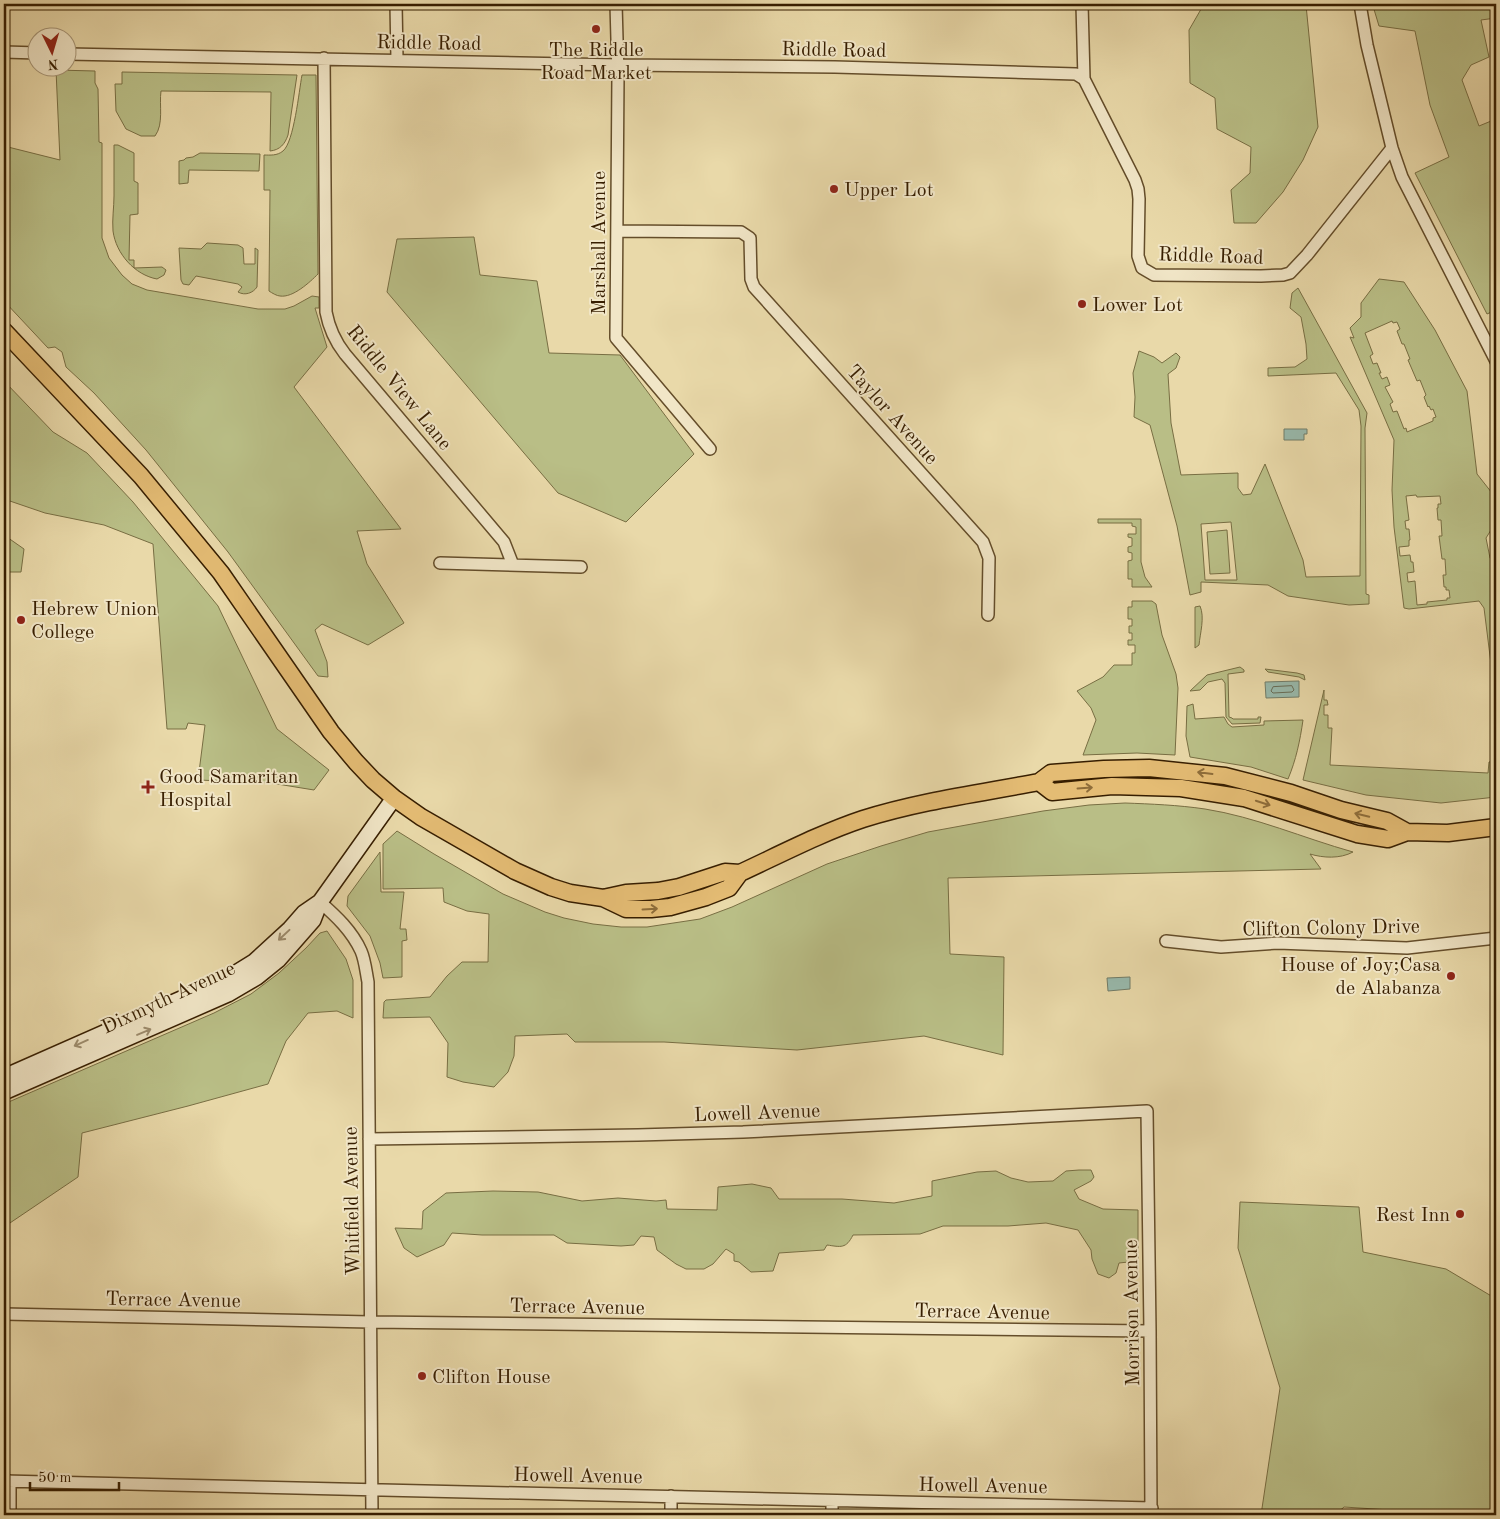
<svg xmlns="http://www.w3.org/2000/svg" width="1500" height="1519" font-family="'Old Standard TT',serif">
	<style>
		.green { fill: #b9be86; stroke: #786e43; fill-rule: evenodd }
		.water { fill: #98baad; stroke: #717c68 }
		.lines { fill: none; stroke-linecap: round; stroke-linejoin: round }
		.shore { stroke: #686c56; stroke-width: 1 }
		.street-casing { stroke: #644d2a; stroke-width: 14 }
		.secondary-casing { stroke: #371e00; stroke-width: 18 }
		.primary-casing { stroke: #371e00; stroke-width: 19 }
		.street { stroke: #f1e6c7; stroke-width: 11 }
		.secondary { stroke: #f1e6c7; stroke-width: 15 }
		.primary { stroke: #e4bc74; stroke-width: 16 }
		.oneway { stroke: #8e6d3a }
		.oneway2 { stroke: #9d8c6d }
		.poi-dot { fill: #8f2418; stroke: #f1e6c7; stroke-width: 2 }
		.labels { text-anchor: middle; stroke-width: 4; stroke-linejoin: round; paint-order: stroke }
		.street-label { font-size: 20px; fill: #371e00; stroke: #f1e6c7 }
		.poi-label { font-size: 20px; fill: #371e00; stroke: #f1e6c7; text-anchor: start }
	</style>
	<rect width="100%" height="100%" fill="#e9d9a9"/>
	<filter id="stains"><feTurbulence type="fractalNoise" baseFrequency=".004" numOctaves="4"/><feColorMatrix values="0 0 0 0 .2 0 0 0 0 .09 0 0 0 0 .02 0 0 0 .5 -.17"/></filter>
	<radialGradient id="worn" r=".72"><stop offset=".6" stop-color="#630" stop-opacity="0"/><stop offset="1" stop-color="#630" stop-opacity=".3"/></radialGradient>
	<!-- green -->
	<path class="green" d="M1204,4H1306V5L1318,127L1303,160L1283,192L1256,223H1234L1231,190L1250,173L1251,147L1217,129L1215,98L1190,83L1189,30Z
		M1376,4H1496V18L1481,20L1489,57L1471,65L1462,80L1479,126L1496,119V138L1492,143L1496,152V310L1487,314L1415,173L1449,157L1430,105L1415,31L1379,26L1373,6Z
		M56,70L95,71V83L98,89L99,142L102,143V238L109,258L122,275L132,284L147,290L258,309H285L294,306L312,296L319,297V308H315L327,347L294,387L401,529L357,531L367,564L404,623L368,645L322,624L315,630L327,662L328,677L318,676L228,552L146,450L94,393L66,367L62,352L55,347L48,348L4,301V146L60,160Z
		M122,72L297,75L288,135C285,144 280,150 270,151L271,92L161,91C159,105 164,124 155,136H141L126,129L116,111L115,84H122Z
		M302,75H316L318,274C310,282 293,298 280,296C277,296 272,293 269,291L270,190H264V155C270,155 277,156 283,151C294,142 299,91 302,75Z
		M114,145H118L134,153V181L138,183V214L130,215L129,260H134V268L162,267L166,270L164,275L157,279C135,275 116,254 113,231C112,219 114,207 114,196C114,179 114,162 114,145Z
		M200,153L260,154L259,171L189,170L188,183L179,184V161L184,160L186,158L193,157Z
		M474,237L480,275L537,281L549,353L620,355L694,454L626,522L558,493L387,292L397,239Z
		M207,243L238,245L243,248L244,264H255V248L258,250L257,287C253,293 245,296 238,292L242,287L238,284L196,276L189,285L183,284L181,280L179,248L201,249Z
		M1379,279L1404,282L1435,330L1467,391L1477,474L1492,493L1491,530L1486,538L1490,558L1496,566V704L1484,608L1479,601L1409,609L1404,608L1394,527L1392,490L1394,440L1350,337L1354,338L1350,328L1361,317V303ZM1392,321L1393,323L1397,322L1400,329L1397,331L1402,344H1404L1410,359L1408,360L1417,381L1420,380L1426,395L1424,397L1428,407L1429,406L1431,410L1433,409L1436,417L1433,418V421L1407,432L1406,428L1404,429L1397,411L1393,412L1390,404L1393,402L1385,387L1390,385L1387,377L1382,379L1379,373H1381L1377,363L1373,364L1370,356L1373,354L1365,333ZM1416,495L1417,497L1440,496L1441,504H1438V508H1437L1438,520H1441L1442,536H1439L1442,559H1445L1446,575H1443L1444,587H1446V590H1449L1450,598H1447V600L1427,602V604L1417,605L1415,581L1408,582L1407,573L1414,572L1413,562H1411L1410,555L1400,556L1399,547L1409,546V540H1410L1409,529H1406L1405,521L1409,520L1406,496Z
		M1298,288L1367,413L1365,428L1366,594L1369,595V604L1349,605L1288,596L1268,585L1201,582V592L1190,595L1177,526L1150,425L1134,417L1135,397L1133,373L1139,351L1154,357L1162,363L1176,353L1180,357L1176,368L1168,374L1171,423L1181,475L1238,473V488L1243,495L1251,494L1265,464L1303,560L1306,577L1360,576L1361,426L1359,410L1336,373L1268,376V368L1295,367L1307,359L1306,344L1301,317L1290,308L1292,293ZM1231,522L1237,580H1205L1201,524Z
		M4,381L53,432L87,453L133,502L218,606L277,729L329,770L314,790L271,783L198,780L205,725L188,723L186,729H167L153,544L104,525L45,513L4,499Z
		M1098,519H1141V562L1145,577L1152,587H1132V579H1128V561L1132,560V553L1128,552V547L1132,546V538L1128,537V534H1136V527L1132,526V523H1098Z
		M1227,530L1230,573L1210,574L1207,532Z
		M4,535L24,549L21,572H4Z
		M1132,601H1152L1156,604L1162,635L1176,674L1178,688L1175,755L1137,753L1083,755L1096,720L1091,708L1077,691L1103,677L1114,665H1132V653H1135V645H1128V640H1132V633H1129V626H1132V619H1128V607H1132Z
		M1200,606C1205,617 1200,634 1199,645L1195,648V607Z
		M1240,667L1244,670V672L1228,674L1229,717L1232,718L1233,719H1258V717H1261L1260,723L1232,724L1226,717L1225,683L1222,679L1208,682L1200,690L1190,691L1207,675Z
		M1265,669L1297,673L1304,675L1305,680L1299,677L1268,672Z
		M1324,690V700H1327L1328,705H1324V715H1328V728H1332L1330,765L1488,773L1489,762L1496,761V797L1441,803L1366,795L1303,780Z
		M1193,704L1195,719L1224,717L1228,724L1232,727L1264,725V721L1303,720C1300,741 1296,760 1288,779L1251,767L1190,757L1186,736L1187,706Z
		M1125,803C1151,804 1178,805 1205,809C1256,817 1303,838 1353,852C1340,859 1323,858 1310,854L1321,869L948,878L950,954L1004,957L1003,1055L924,1036L797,1050L664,1042H575L567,1034L515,1036L514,1056L508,1072L494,1087L463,1082L447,1077L448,1043L430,1017L383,1018L384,1002L386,1000L430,997L447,976L462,962H488L489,914L467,911L444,902L443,888L383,889V844L397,831L434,854L503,894L545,912L564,918L593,924L621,927H647L700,919L732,907L827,864L881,846L928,832L1043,811L1089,805Z
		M380,852L381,892H404L400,929H406L407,940L402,941V977L383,978L380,963L370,936L347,906L348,896Z
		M327,931L346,959L353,980V1018L337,1011L308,1013L286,1041L268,1084L188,1106L82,1133L78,1177L4,1227V1104L214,1013L251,994L279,973L306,948L320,933Z
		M1079,1170H1091L1094,1177L1091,1181L1074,1190L1079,1199L1103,1209L1138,1210V1261L1119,1263L1116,1273L1109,1278L1098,1274L1092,1259L1091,1250L1078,1230L1046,1223L1008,1226H943L920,1234L853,1235C846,1249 841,1247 827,1245L824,1250L779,1253L773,1271L751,1272L739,1262L734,1261V1254L726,1249L713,1264L704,1269H686L676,1264L657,1250L654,1237L641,1236L634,1245L621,1246L567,1243L554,1235H482L452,1233L444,1245L417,1257L404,1248L395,1228L422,1229L423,1211L446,1193L493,1191L538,1192L582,1201L618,1198L656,1201L666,1200L667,1209L717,1210L718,1187L752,1184L771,1188L779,1199H842L894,1203L932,1196V1181L977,1172L996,1171L1011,1178L1028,1182L1053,1181L1066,1171Z
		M1240,1202L1359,1207L1363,1252L1446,1269L1493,1297L1496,1298V1515H1392L1390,1510L1344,1507L1335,1515H1261L1280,1388L1238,1248Z"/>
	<!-- water -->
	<path class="water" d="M1284,429H1307V434H1304V440H1284Z
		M1299,681V697L1266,698L1265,682Z
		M1130,977V989L1108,991L1107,978Z"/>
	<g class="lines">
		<!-- shore -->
		<path class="shore" d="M1292,686L1294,690L1292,692L1273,693L1271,691L1273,687Z"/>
		<!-- street casing -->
		<g class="street-casing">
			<path id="street" d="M396,4L397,59
				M616,4L618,75L616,338L710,449
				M1082,4L1084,79
				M1360,4L1367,45L1392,148L1402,177L1496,361
				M4,52L38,53
				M68,54L618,65L835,67L1076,74L1084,79L1135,180L1138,189L1139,199L1138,256L1142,268L1154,275L1261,276L1283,275L1290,273L1307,255L1392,148
				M324,58L326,312C329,328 334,340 345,354L504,542L513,565
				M618,231L741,232L750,238L751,279L754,287L983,542L989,558L988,615
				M440,563L581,567
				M320,902C336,916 352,931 361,951C365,960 366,972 368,982L372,1515
				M1166,941L1221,947L1278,943L1407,948L1496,938
				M369,1139L638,1135L743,1132L1147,1111L1150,1331L1151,1515
				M4,1314L370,1322L1150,1331
				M4,1481L1152,1508
				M10,1481V1515
				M671,1496V1515
				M832,1501V1515"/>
		</g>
		<!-- secondary casing -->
		<g class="secondary-casing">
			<path id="secondary" d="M4,1077L206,988L233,975L254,962L290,929L304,913L320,902
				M4,1092L228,994L257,977L278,960L313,920L320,902L394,798"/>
		</g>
		<!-- primary casing -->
		<g class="primary-casing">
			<path id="primary" d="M4,331L141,476L221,573L331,732L356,762L373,780L394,798L421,817L515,871L551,887L570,893L603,898L626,893L658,891L679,887L725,872L740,873C781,854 821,833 863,819C920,801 981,793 1039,782L1051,773L1104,769L1149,768L1225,776L1291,793L1341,810L1387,821L1407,832
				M1039,782L1052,792L1112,786L1181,788L1244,798L1357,834L1388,839L1407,832L1448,833L1496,827
				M603,898L626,909H651L670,907L706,897L729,888L740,873"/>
		</g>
		<!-- street -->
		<use href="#street" class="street"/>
		<!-- secondary -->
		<use href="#secondary" class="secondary"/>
		<!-- primary -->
		<use href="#primary" class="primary"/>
	</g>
	<!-- one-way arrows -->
	<defs><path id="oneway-shaft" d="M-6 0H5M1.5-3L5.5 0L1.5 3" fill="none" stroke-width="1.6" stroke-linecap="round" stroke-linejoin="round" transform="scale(1.25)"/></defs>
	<g class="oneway">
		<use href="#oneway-shaft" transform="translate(1205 773) rotate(-173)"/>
		<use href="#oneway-shaft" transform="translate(1085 788) rotate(-4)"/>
		<use href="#oneway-shaft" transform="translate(1263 803) rotate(18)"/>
		<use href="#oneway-shaft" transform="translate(1362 815) rotate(-166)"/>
		<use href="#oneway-shaft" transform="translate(650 909) rotate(-3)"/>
	</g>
	<g class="oneway2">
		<use href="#oneway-shaft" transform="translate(284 935) rotate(137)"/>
		<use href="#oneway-shaft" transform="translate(144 1032) rotate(-23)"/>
		<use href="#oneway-shaft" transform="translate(81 1043) rotate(156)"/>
	</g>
	<!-- markers -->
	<g class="poi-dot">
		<circle cx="596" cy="29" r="5"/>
		<circle cx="834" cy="189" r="5"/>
		<circle cx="1082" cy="304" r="5"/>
		<circle cx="21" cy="620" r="5"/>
		<path d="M145.5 779.5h5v5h5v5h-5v5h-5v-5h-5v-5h5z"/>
		<circle cx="1451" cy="976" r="5"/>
		<circle cx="1460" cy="1214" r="5"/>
		<circle cx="422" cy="1376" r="5"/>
	</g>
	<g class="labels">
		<!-- street labels -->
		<g class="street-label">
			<text transform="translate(429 42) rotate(1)" y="7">Riddle Road</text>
			<text transform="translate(834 49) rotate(1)" y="7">Riddle Road</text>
			<text transform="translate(598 243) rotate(-90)" y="7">Marshall Avenue</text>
			<text transform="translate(1211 255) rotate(2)" y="7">Riddle Road</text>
			<text transform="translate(400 387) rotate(51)" y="7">Riddle View Lane</text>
			<text transform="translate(893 414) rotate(48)" y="7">Taylor Avenue</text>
			<text transform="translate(1331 927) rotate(-1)" y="7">Clifton Colony Drive</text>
			<text transform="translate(168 997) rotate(-25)" y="7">Dixmyth Avenue</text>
			<text transform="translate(757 1112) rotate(-2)" y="7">Lowell Avenue</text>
			<text transform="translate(351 1201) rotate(-91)" y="7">Whitfield Avenue</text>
			<text transform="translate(173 1299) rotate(1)" y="7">Terrace Avenue</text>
			<text transform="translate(577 1306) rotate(1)" y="7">Terrace Avenue</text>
			<text transform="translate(982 1311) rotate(1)" y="7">Terrace Avenue</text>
			<text transform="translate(1131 1313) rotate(-91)" y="7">Morrison Avenue</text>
			<text transform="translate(578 1475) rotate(1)" y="7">Howell Avenue</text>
			<text transform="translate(983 1485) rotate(1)" y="7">Howell Avenue</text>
		</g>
		<!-- poi labels -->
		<g class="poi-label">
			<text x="596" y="56" text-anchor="middle">The Riddle<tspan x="596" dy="23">Road Market</tspan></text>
			<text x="844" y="196">Upper Lot</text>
			<text x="1092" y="311">Lower Lot</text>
			<text x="31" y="615">Hebrew Union<tspan x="31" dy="23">College</tspan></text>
			<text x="159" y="783">Good Samaritan<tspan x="159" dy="23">Hospital</tspan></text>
			<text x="1441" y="971" text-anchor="end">House of Joy;Casa<tspan x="1441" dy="23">de Alabanza</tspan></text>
			<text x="1450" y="1221" text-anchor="end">Rest Inn</text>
			<text x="432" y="1383">Clifton House</text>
		</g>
	</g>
	<!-- margin -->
	<rect width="1500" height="1519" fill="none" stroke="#e9d9a9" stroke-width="20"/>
	<rect x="5" y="5" width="1490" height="1509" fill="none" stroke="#371e00" stroke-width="2.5"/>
	<rect x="10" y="10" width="1480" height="1499" fill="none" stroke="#371e00"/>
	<!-- north arrow -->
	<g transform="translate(52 52) rotate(175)"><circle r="24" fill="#f1e6c7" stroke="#a79677"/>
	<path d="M0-4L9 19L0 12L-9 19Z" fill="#8f2418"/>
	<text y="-8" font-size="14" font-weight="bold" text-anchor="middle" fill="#371e00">N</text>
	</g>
	<!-- scale -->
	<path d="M30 1482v8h89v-8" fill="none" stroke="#371e00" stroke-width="2.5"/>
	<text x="38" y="1482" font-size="15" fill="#371e00" stroke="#f1e6c7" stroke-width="4" paint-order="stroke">50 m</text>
	<rect width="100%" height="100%" filter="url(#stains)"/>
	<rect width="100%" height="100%" fill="url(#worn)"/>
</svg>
